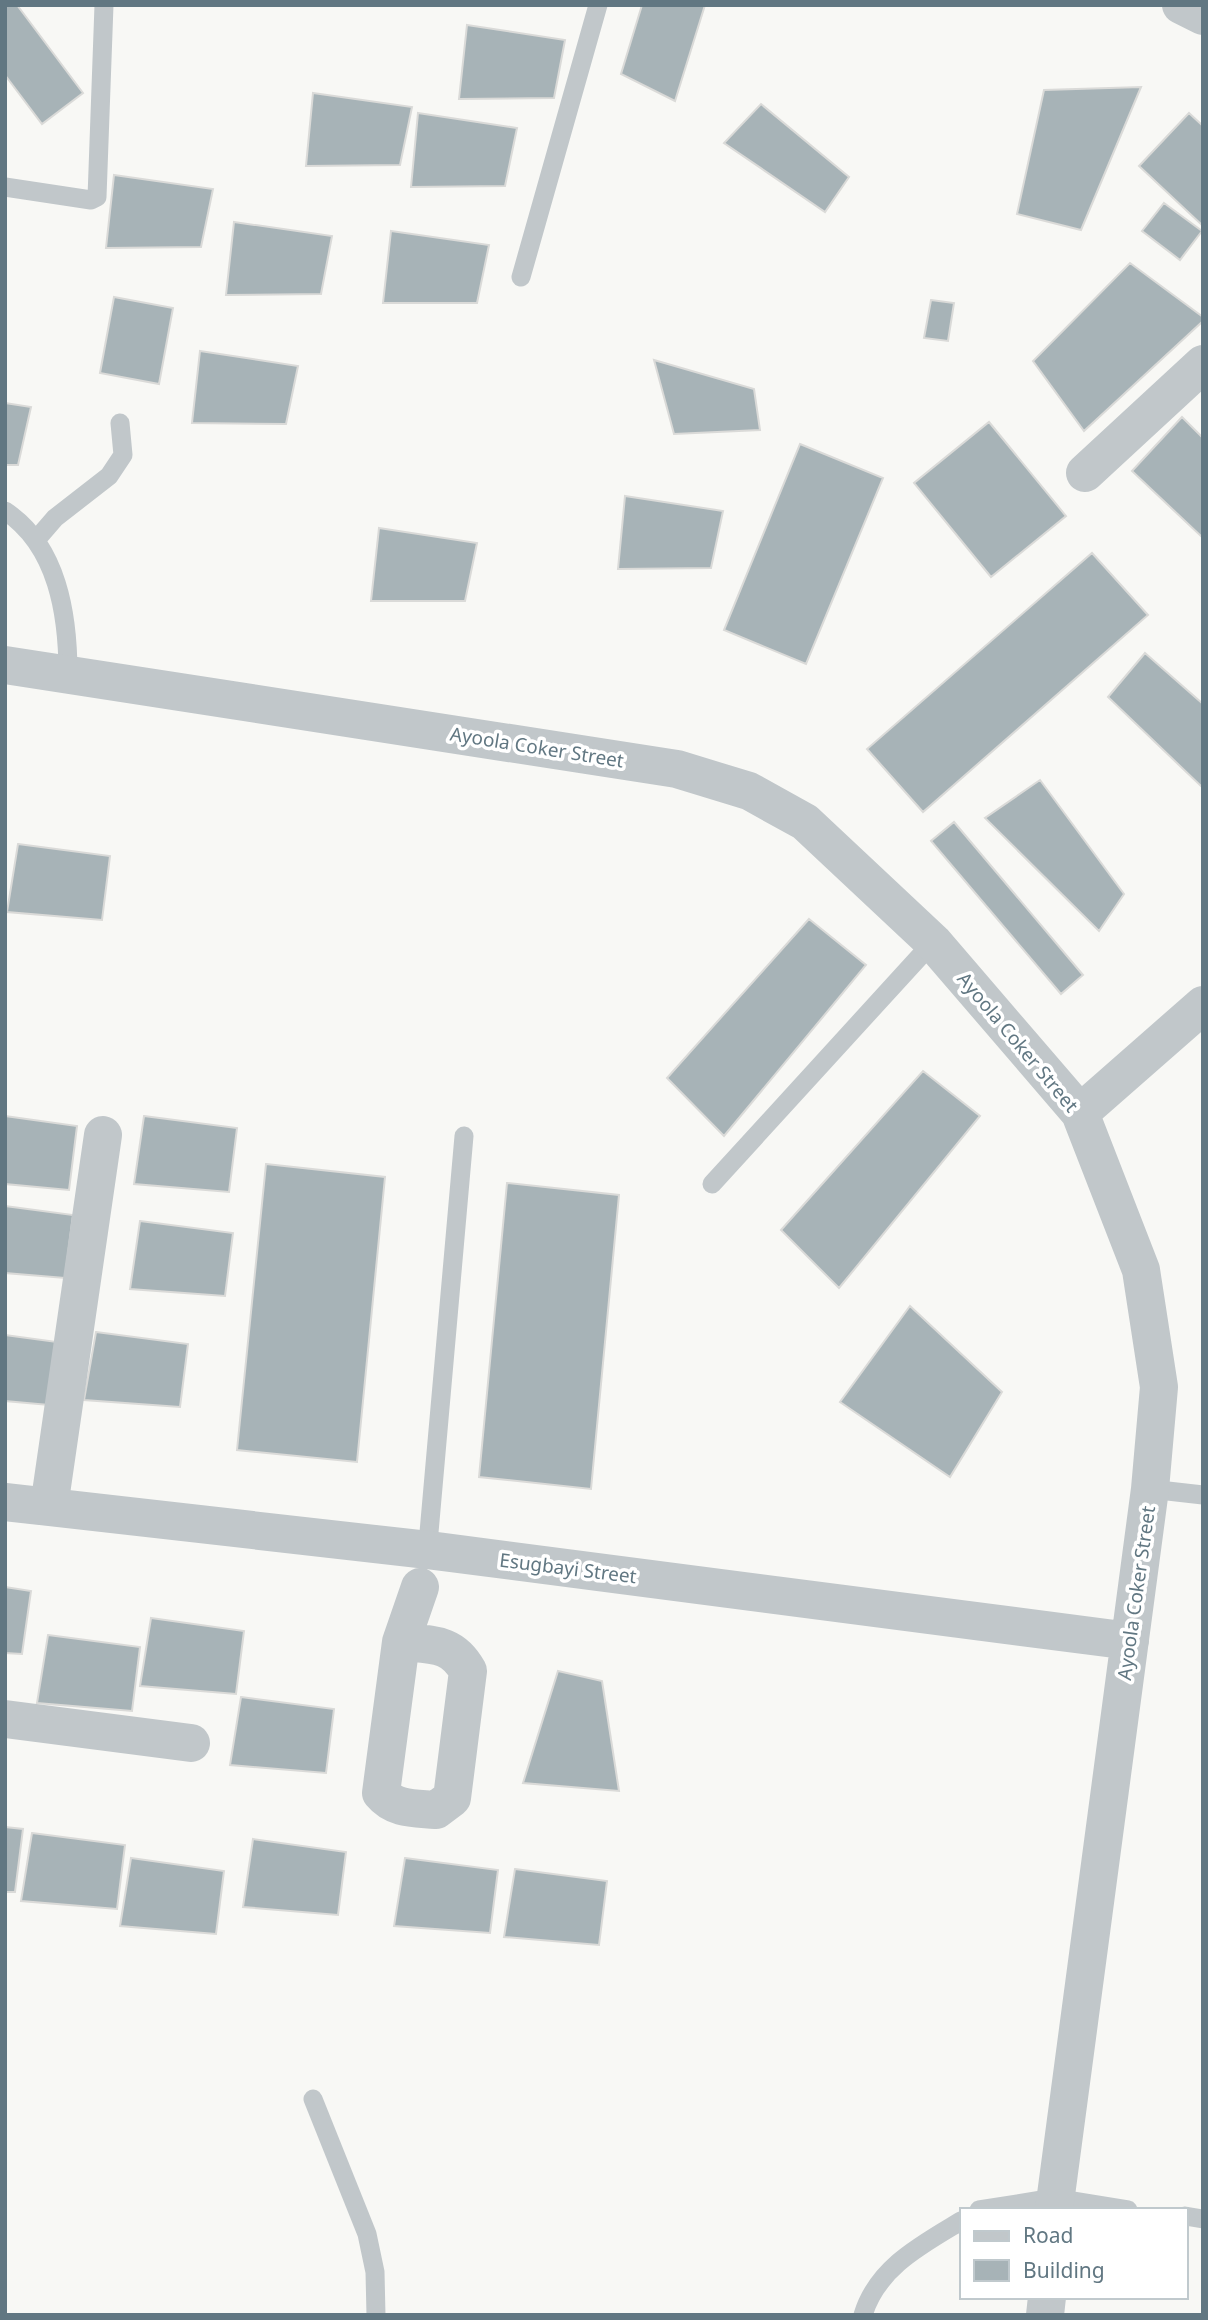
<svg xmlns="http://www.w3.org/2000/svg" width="1208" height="2320" font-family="'Noto Sans',sans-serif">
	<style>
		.building { fill: #a7b3b7; stroke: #dadad8; stroke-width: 2 }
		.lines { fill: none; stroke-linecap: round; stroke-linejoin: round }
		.lane { stroke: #c1c7ca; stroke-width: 19 }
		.street { stroke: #c1c7ca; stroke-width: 38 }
		.labels { text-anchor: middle; stroke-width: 7; stroke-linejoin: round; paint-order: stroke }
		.street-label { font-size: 19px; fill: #617782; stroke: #fff }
	</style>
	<rect width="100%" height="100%" fill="#f8f8f5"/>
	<!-- building -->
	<path class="building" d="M5,5H17L83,93L42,124L5,75Z
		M642,5H705L675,101L621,74Z
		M467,25L565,40L554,98L459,99Z
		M1141,87L1081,230L1017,214L1044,90Z
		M313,93L412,107L400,165L306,166Z
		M761,104L849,177L825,212L724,143Z
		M418,113L517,128L505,186L411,187Z
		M1189,113L1203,126V226L1139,166Z
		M114,175L213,189L201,247L106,248Z
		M1164,203L1202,231L1180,260L1142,231Z
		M234,222L332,236L321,294L226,295Z
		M391,231L489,245L477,303H383Z
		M1130,263L1203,317V321L1084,431L1033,361Z
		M114,297L173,308L159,384L100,373Z
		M931,300L954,303L948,341L924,338Z
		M200,351L298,366L286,424L192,423Z
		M654,360L754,389L760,430L674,434Z
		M5,403L31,407L18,465H5Z
		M1182,417L1203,438V538L1132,471Z
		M989,422L1066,516L991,577L914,483Z
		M800,444L883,478L806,664L724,630Z
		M625,496L723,511L711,568L618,569Z
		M379,528L477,543L465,601H371Z
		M1092,553L1148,615L923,812L867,749Z
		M1145,653L1203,704V788L1108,697Z
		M1040,780L1124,894L1099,931L985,818Z
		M954,822L1083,975L1061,994L931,841Z
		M18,844L110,856L102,920L7,912Z
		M809,919L866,965L724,1136L667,1078Z
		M923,1071L980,1116L839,1288L781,1230Z
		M5,1116L77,1126L69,1190L5,1184Z
		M144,1116L237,1128L229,1192L134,1184Z
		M266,1164L385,1177L357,1462L237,1450Z
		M507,1183L619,1195L591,1489L479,1477Z
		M5,1206L73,1215L65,1278L5,1273Z
		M140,1221L233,1233L225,1296L130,1289Z
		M910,1306L1002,1392L950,1477L840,1402Z
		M96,1332L188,1344L180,1407L84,1400Z
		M5,1335L57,1342L49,1405L5,1401Z
		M5,1587L31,1591L22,1654L5,1653Z
		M151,1618L244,1631L236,1694L140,1686Z
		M48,1635L140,1647L132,1711L37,1703Z
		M558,1671L602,1681L619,1791L523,1783Z
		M241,1697L334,1709L326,1773L230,1765Z
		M5,1827L23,1829L15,1892H5Z
		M32,1833L125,1845L117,1909L21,1901Z
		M253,1839L346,1852L338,1915L243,1907Z
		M131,1858L224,1871L216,1934L120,1926Z
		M405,1858L498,1870L490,1933L394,1926Z
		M515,1869L607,1881L599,1945L504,1937Z"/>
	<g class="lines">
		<!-- lane -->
		<path class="lane" d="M5,187L91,200L97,197L104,5
			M521,277L598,5
			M5,511C58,546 68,615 68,674
			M36,540L55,518L109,476L123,455L120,423
			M712,1184L933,942
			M1150,1489L1203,1495
			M427,1555L464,1136
			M313,2099L367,2234L375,2272L376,2315
			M979,2210L1054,2198L1128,2210
			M1185,2216L1203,2219
			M863,2315C877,2268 921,2245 961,2221"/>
		<!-- street -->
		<path class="street" d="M1181,5L1203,16
			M1085,473L1203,364
			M5,665L677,769L749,791L805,822L933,942L1080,1113L1141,1270L1159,1387L1150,1489L1054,2210
			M1080,1113L1203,1005
			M5,1502L428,1550L1130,1641
			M49,1507L103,1135
			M401,1642C432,1645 452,1642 468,1671L452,1798L436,1810C415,1808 395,1810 381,1793L401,1642L420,1587
			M5,1719L191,1743
			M1045,2315L1047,2297"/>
	</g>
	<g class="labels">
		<!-- street labels -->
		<g class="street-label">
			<text transform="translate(537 747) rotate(9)" y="7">Ayoola Coker Street</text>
			<text transform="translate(1018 1042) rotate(50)" y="7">Ayoola Coker Street</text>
			<text transform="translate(568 1568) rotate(7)" y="7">Esugbayi Street</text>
			<text transform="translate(1136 1593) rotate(-82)" y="7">Ayoola Coker Street</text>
		</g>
	</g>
	<!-- border -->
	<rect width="1208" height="2320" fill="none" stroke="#617782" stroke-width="14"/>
	<!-- legend -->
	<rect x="960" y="2208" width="228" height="91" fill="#ffffff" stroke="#c0c9cd" stroke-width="2"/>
	<rect x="974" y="2231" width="35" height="10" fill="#c1c7ca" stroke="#c0c9cd" stroke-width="2"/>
	<text x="1023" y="2243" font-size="21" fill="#617782">Road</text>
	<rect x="974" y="2260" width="35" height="21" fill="#a7b3b7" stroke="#c0c9cd" stroke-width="2"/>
	<text x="1023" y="2278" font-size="21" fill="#617782">Building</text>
</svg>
